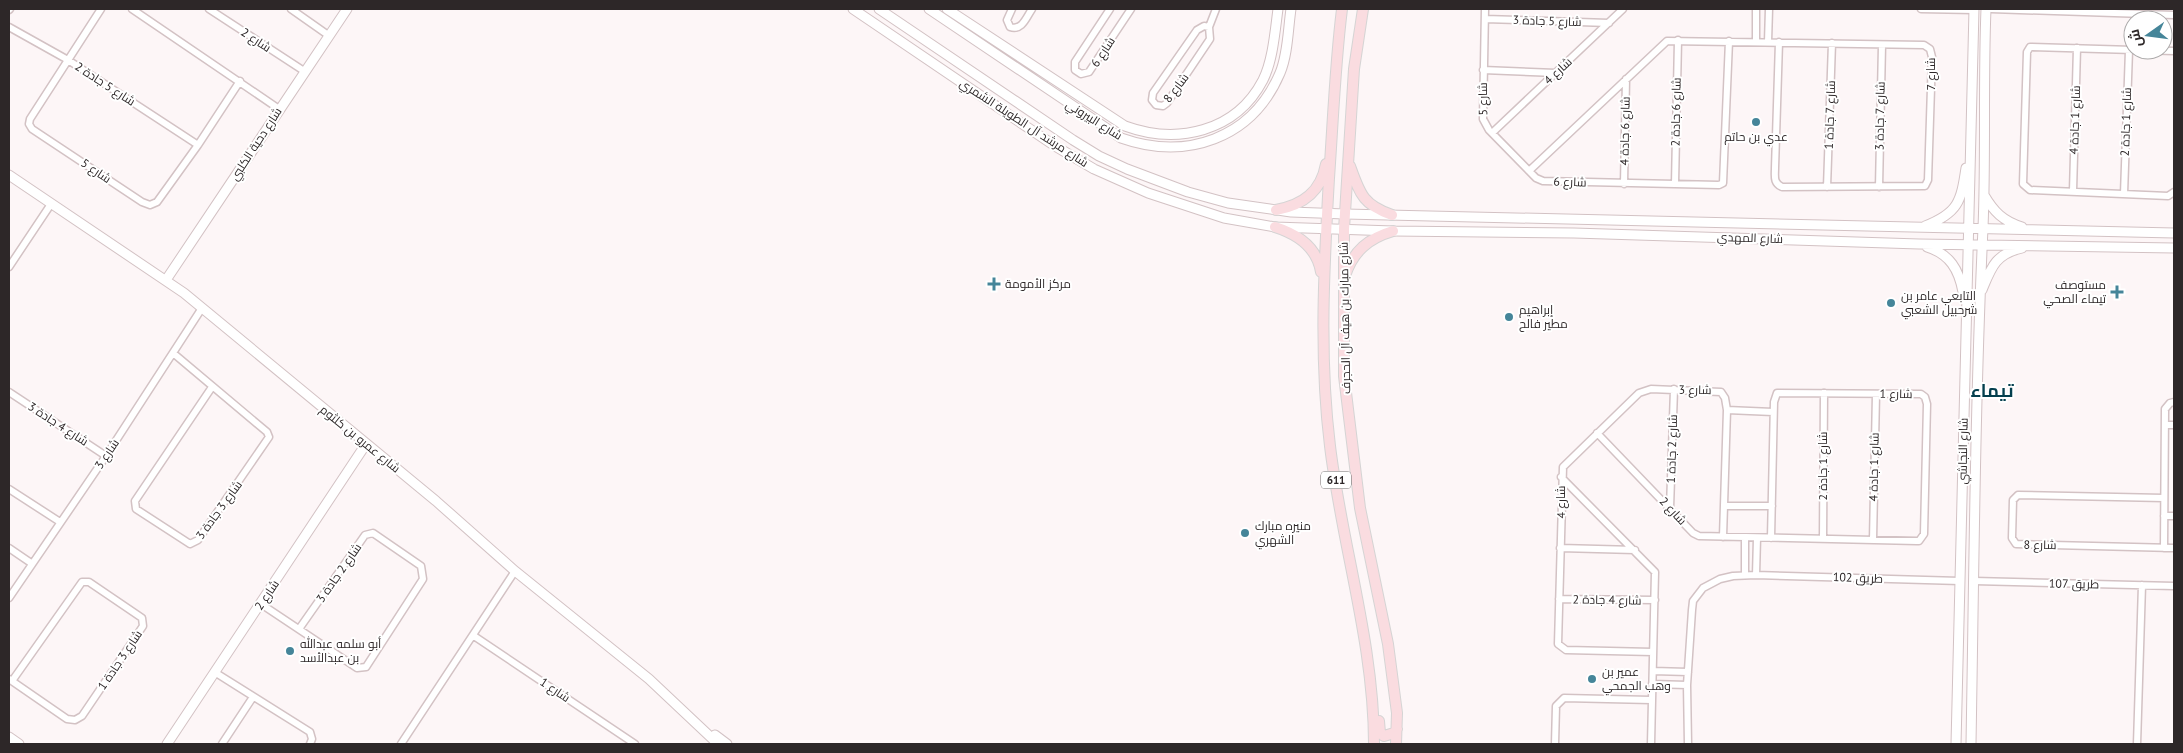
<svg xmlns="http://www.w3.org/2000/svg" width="2183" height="753" font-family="'PT Sans',Cairo,sans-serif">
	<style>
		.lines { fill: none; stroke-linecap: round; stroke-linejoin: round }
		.street-casing { stroke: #d3c2c4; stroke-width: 9 }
		.secondary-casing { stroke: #d3c2c4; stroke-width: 11 }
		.primary-casing { stroke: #d5d4d4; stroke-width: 12 }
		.street { stroke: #fff; stroke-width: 6 }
		.secondary { stroke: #fff; stroke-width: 9 }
		.primary { stroke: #fadce0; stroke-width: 10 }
		.poi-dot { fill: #458599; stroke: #fff; stroke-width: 2 }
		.labels { text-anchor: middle; stroke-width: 4; stroke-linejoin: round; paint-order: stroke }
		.shield { fill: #fff; stroke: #6c6868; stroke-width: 1 }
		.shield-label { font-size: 11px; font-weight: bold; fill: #2d2728 }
		.street-label { font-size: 12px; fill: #2d2728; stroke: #fff }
		.poi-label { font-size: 12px; fill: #2d2728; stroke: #fff; text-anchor: start }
		.district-label { font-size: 18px; font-weight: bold; fill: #043f4e; stroke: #fff }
	</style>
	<rect width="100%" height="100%" fill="#fdf6f7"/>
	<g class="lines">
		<!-- street casing -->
		<g class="street-casing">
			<path id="street" d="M101,9L30,119L29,124L32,129L142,202L150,205L157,202L198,145L240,81
				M132,9L279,109
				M209,9L304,71
				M291,9L328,35
				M1012,9L1007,20L1010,27C1022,31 1026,18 1032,9
				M1110,9L1075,62V70L1081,74L1089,72L1131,9
				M1485,9L1483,119L1489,130L1536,178L1543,181L1719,185L1723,183L1729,41
				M1921,9L1974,10
				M1991,9L2174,15
				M9,10L10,9
				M1485,19L1609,23
				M9,27L68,60L198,145
				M1209,27L1204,26L1197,30L1153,93L1152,100L1156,105L1163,106L1167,103L1210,39L1209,27L1216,9
				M1756,41V9
				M1768,42L1769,9
				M2133,50L2030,47L2027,52L2023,184L2030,190L2168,196L2174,192
				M2141,50L2174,51
				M1483,70L1556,73
				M1492,133L1623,9
				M1529,171L1667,41L1924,45L1930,49L1932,57L1928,180L1925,186L1782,187C1773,183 1775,176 1775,168L1779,42
				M1624,184L1626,79
				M1675,184L1678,40
				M1827,187L1832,43
				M1879,187L1882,45
				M2073,191L2077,48
				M2124,194L2129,50
				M9,267L51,204
				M173,353L267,432L269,437L198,540L190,544L136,509L135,501L212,387
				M9,392L106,456
				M1727,410L1773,412
				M2165,425H2174
				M1597,433L1693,533L1699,536L1917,541H1919L1924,534L1927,404L1925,397L1921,394L1777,393L1774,402L1771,538
				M1561,477L1655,572L1651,744
				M9,489L60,522
				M2164,498L2018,495L2013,500L2012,538L2016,544L2174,548
				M1724,506H1772
				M1670,508L1674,389
				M2164,516H2174
				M1745,538V575
				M1823,539L1824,393
				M1873,540L1876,394
				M9,548L31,563
				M1560,548L1635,550
				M2164,548L2165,409L2170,403L2174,402
				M1756,575L1757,538
				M1974,581L2174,586
				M9,598L106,456L202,308
				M1559,599L1655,600
				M261,604L357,668L366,667L423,579L421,566L373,533L365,535L299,629
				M474,636L635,744
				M1653,652L1566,650L1558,644L1563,467L1639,393L1651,389L1721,392L1725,398L1727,410L1723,537
				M1653,671L1688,672
				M216,673L310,732L312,739L310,744
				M9,679L67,719L75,720L82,716L143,626L142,618L89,582H82L12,681
				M1652,684L1687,685
				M222,744L253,697
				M401,744L515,571
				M1555,744L1556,706L1564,698L1651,700
				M1688,744L1687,685L1692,610L1693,601L1703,588L1720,579L1733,576L1756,575L1960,581
				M2137,744L2142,585"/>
		</g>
		<!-- secondary casing -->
		<g class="secondary-casing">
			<path id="secondary" d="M853,9L1055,146L1094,169L1148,193L1224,218L1275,227L1393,231L1574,233L1919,244L2174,248
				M879,9L1073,140L1099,156L1127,169L1188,192L1228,203L1291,212L1345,214L2174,233
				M929,9L1121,138C1186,161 1252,139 1280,73C1288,54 1288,29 1291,9
				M947,9L1125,126C1177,145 1236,132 1263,80C1273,60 1275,31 1278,9
				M9,175L184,293L436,501L515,571L649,679L718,744
				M1984,195C1994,212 2003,221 2022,227
				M1925,226C1958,213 1961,202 1966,168
				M1927,247C1950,254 1959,270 1963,292
				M166,280L347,9
				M1982,290C1991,268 1995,254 2022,248
				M715,735L727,744
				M9,737L19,744
				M167,744L366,444
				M1956,744L1974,9
				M1971,744C1974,572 1975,400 1983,228C1986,155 1983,82 1986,9"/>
		</g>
		<!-- primary casing -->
		<g class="primary-casing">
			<path id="primary" d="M1342,9C1335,65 1333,122 1329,178C1324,267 1319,357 1330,446C1342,546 1374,643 1374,744
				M1363,9L1354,69L1344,229V376L1360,508L1388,644L1397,713L1396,744
				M1350,166C1360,194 1363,205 1392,215
				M1276,210C1303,205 1321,192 1326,164
				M1275,227C1297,234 1317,247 1321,272
				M1345,276C1353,251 1369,238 1393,231
				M1379,721L1380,733L1384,736L1394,733L1397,729"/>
		</g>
		<!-- street -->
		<use href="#street" class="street"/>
		<!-- secondary -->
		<use href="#secondary" class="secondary"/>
		<!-- primary -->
		<use href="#primary" class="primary"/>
	</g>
	<!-- markers -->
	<g class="poi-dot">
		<circle cx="1756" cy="122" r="5"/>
		<path d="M991.5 276.5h5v5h5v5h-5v5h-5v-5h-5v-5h5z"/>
		<path d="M2114.5 284.5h5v5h5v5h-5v5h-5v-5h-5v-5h5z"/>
		<circle cx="1891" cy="303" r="5"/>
		<circle cx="1509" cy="317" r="5"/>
		<circle cx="1245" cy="533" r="5"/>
		<circle cx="290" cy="651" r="5"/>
		<circle cx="1592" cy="679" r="5"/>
	</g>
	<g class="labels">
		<!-- shield labels -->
		<rect class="shield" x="1321" y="471.5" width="30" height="17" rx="4"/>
		<g class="shield-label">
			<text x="1336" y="484">611</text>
		</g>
		<!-- street labels -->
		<g class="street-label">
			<text transform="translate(1547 21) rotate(2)" y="4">شارع 5 جادة 3</text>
			<text transform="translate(256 40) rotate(33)" y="4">شارع 2</text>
			<text transform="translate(1103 52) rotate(-57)" y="4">شارع 6</text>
			<text transform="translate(1558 71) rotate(-43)" y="4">شارع 4</text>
			<text transform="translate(1931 74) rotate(-90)" y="4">شارع 7</text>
			<text transform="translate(105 84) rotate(33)" y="4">شارع 5 جادة 2</text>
			<text transform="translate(1176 88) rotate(-53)" y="4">شارع 8</text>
			<text transform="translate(1483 99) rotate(-91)" y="4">شارع 5</text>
			<text transform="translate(1676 112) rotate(-89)" y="4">شارع 6 جادة 2</text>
			<text transform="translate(1830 115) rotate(-88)" y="4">شارع 7 جادة 1</text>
			<text transform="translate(1880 116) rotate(-89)" y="4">شارع 7 جادة 3</text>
			<text transform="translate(1094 120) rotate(32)" y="4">شارع البيروني</text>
			<text transform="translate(2075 120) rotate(-88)" y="4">شارع 1 جادة 4</text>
			<text transform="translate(2126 122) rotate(-88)" y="4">شارع 1 جادة 2</text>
			<text transform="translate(1024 123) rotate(33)" y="4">شارع مرشد آل الطويلة الشمري</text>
			<text transform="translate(1625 131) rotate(-89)" y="4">شارع 6 جادة 4</text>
			<text transform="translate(256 144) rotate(-57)" y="4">شارع دحية الكلبي</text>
			<text transform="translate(96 171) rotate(34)" y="4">شارع 5</text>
			<text transform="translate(1570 182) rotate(2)" y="4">شارع 6</text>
			<text transform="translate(1750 238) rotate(2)" y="4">شارع المهدي</text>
			<text transform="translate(1345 318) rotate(-91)" y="4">شارع مبارك بن هيف آل الحجرف</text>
			<text transform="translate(1695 390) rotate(1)" y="4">شارع 3</text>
			<text transform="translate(1896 394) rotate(1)" y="4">شارع 1</text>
			<text transform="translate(58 424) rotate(33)" y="4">شارع 4 جادة 3</text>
			<text transform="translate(360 439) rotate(39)" y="4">شارع عمرو بن كلثوم</text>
			<text transform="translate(1672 449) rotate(-88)" y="4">شارع 2 جادة 1</text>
			<text transform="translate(1963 451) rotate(-89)" y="4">شارع النجاشي</text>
			<text transform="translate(107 454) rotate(-56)" y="4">شارع 3</text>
			<text transform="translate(1823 466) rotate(-90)" y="4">شارع 1 جادة 2</text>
			<text transform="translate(1874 467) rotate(-89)" y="4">شارع 1 جادة 4</text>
			<text transform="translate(1561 502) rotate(-90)" y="4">شارع 4</text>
			<text transform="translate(219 510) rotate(-54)" y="4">شارع 3 جادة 3</text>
			<text transform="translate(1673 511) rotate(47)" y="4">شارع 2</text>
			<text transform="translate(2040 545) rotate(1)" y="4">شارع 8</text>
			<text transform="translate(339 573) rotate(-55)" y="4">شارع 2 جادة 3</text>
			<text transform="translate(1858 578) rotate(2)" y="4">طريق 102</text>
			<text transform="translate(2074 584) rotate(1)" y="4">طريق 107</text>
			<text transform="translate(267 595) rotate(-56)" y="4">شارع 2</text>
			<text transform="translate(1607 600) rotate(1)" y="4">شارع 4 جادة 2</text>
			<text transform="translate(120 660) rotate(-56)" y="4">شارع 3 جادة 1</text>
			<text transform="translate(555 690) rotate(34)" y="4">شارع 1</text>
		</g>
		<!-- poi labels -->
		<g class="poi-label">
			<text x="1756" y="141" text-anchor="middle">عدي بن حاتم</text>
			<text x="1005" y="288">مركز الأمومة</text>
			<text x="2106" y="289" text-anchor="end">مستوصف<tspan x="2106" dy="14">تيماء الصحي</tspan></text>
			<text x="1901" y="300">التابعي عامر بن<tspan x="1901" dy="14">شرحبيل الشعبي</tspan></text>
			<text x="1519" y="314">إبراهيم<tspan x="1519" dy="14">مطير فالح</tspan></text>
			<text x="1255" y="530">منيره مبارك<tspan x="1255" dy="14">الشهري</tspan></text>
			<text x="300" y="648">أبو سلمه عبدالله<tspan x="300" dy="14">بن عبدالأسد</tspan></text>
			<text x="1602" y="676">عمير بن<tspan x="1602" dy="14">وهب الجمحي</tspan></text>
		</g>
		<!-- district labels -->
		<g class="district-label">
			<text x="1992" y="397">تيماء</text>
		</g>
	</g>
	<!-- border -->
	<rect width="2183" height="753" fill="none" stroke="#2d2728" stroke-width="20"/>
	<!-- north arrow -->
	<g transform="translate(2148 35) rotate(256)"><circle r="24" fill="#ffffff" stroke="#aba9a9"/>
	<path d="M0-4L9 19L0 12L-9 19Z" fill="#458599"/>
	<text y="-8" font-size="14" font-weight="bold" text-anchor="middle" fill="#2d2728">ش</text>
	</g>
</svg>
